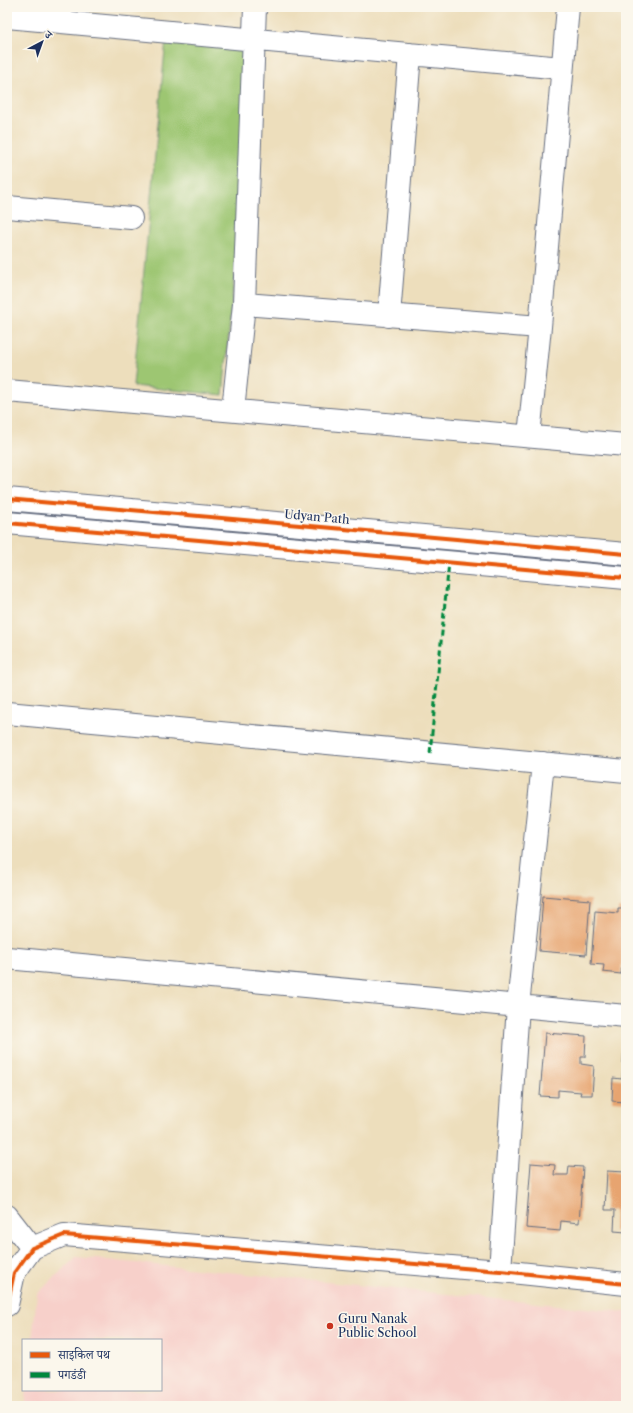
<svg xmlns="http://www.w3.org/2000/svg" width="633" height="1413" font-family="'Libre Caslon Text','Noto Serif Devanagari',serif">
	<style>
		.built { fill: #f7d0ca }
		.green { fill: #9dc672; stroke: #5c7a68 }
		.building { fill: #e7a470 }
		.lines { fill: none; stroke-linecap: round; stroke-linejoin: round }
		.minor-casing { stroke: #646c7f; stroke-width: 24 }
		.major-casing { stroke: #646c7f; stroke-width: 24 }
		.minor { stroke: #fff; stroke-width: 22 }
		.major { stroke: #fff; stroke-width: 22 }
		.quiet { stroke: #00873e; stroke-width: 3; stroke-dasharray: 6 3; stroke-linecap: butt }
		.cycleway-casing { stroke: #fbf7ec; stroke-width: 6 }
		.cycleway { stroke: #e8590c; stroke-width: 4 }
		.poi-dot { fill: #c8321e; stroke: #fbf7ec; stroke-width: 1.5 }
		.labels { text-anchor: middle; stroke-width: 3; stroke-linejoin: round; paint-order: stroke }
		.street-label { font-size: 12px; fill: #1b2f5e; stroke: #fbf7ec }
		.poi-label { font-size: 12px; fill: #1b2f5e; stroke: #fbf7ec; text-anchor: start }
	</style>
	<rect width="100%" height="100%" fill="#fbf7ec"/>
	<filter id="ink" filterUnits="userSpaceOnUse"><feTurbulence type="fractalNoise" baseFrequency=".025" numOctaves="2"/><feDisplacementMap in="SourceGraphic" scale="8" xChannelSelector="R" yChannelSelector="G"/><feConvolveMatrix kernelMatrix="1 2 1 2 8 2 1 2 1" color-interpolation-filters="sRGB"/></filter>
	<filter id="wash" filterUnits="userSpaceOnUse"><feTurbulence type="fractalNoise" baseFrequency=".012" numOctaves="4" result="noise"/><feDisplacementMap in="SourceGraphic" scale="16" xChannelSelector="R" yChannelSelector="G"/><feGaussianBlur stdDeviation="0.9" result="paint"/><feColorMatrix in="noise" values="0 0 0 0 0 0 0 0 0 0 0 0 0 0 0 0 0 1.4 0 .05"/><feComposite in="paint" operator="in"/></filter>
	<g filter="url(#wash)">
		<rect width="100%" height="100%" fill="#eddebc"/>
		<!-- built -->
		<path class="built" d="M76,1257L626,1312V1406H24L26,1390H161V1340H32L37,1294Z"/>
		<!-- green -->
		<path class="green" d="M166,39L256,48L223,395L133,386Z"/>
		<g id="blocks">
			<!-- building -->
			<path class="building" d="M543,896L590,900L586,955L539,951Z
				M618,908H626L621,974L603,972L604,965L591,964L595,911L618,913Z
				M545,1033L586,1036L585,1057H581V1064L594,1066L592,1095H580L581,1092L558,1090V1097L540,1096Z
				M624,1043H626V1102L612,1101L613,1078L622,1079Z
				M531,1163L555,1165L554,1175H568L569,1166L583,1167L579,1223L561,1221L560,1231L526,1228Z
				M607,1171L626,1172V1232L614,1231L615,1210H605Z"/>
		</g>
	</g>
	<g filter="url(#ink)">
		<use href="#blocks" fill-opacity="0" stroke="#646c7f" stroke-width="1"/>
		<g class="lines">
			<!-- minor casing -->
			<g class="minor-casing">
				<path id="minor" d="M7,17L562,68
					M7,207L131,218
					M244,304L540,327
					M389,316L410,54
					M7,391L626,445
					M233,410L244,304L255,7
					M529,436L540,327L568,7
					M7,713L626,771
					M7,958L626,1016
					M7,1216L32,1248
					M500,1271L518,1006L543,763
					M7,1305L14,1273L32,1248L64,1235L500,1271L626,1284"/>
			</g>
			<!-- major casing -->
			<g class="major-casing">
				<path id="major" d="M7,499L626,554
					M7,523L626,578"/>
			</g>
			<!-- minor -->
			<use href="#minor" class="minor"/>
			<!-- major -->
			<use href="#major" class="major"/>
			<!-- quiet -->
			<path class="quiet" d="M430,753L449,562"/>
			<!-- cycleway casing -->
			<g class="cycleway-casing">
				<path id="cycleway" d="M7,499L626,554
					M7,523L626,578
					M7,1305L14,1273L32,1248L64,1235L500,1271L626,1284"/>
			</g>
			<!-- cycleway -->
			<use href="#cycleway" class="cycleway"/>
		</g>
	</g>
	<!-- markers -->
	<circle class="poi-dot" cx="330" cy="1326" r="4"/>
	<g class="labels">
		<!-- street labels -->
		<g class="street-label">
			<text transform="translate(317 517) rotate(5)" y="4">Udyan Path</text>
		</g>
		<!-- poi labels -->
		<g class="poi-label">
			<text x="338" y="1323">Guru Nanak<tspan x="338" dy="14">Public School</tspan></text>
		</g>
	</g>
	<!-- margin -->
	<rect width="633" height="1413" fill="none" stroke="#fbf7ec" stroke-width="24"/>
	<!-- legend -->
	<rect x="22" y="1339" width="140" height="52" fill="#fbf7ec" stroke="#a1a7b3"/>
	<rect x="30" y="1352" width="20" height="6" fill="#e8590c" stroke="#a1a7b3"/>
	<text x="58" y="1359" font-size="12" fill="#1b2f5e">साइकिल पथ</text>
	<rect x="30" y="1372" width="20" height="6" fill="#00873e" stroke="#a1a7b3"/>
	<text x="58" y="1379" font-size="12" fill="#1b2f5e">पगडंडी</text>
	<!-- north arrow -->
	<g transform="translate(42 42) rotate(41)" stroke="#fbf7ec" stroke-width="3" paint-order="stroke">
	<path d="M0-3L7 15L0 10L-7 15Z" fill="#1b2f5e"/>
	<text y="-6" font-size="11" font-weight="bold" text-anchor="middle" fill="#1b2f5e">उ</text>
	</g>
</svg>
